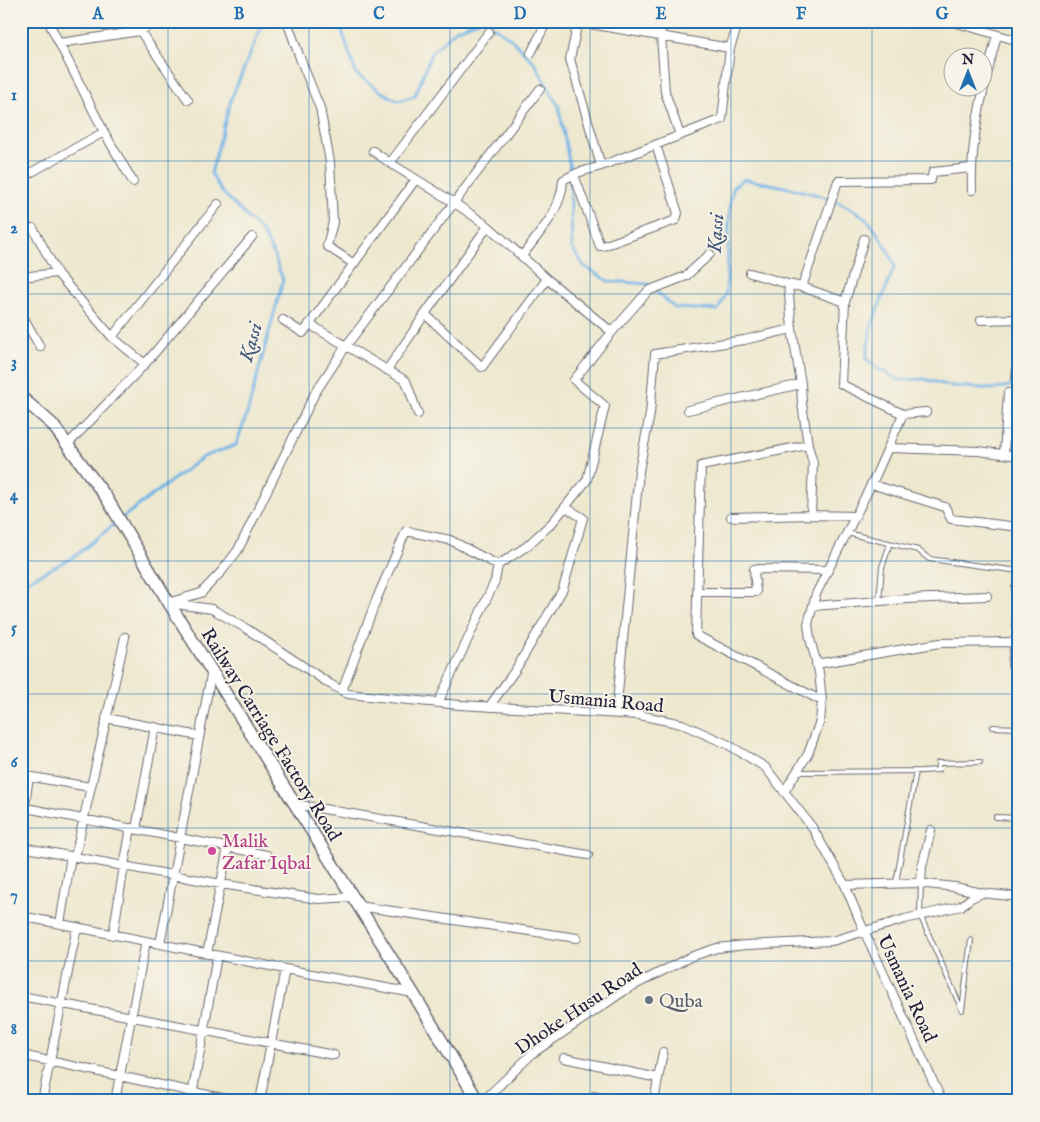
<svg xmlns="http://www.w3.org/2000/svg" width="1040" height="1122" font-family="'IM FELL English',serif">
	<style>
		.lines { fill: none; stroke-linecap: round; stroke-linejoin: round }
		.stream { stroke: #73b4e7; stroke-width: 3 }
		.lane-casing { stroke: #69676f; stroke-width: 6 }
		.street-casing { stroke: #69676f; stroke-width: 10 }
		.secondary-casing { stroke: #69676f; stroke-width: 14 }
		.lane { stroke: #fff; stroke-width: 4 }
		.street { stroke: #fff; stroke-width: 8 }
		.secondary { stroke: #fff; stroke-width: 11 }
		.grid { fill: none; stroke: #1f6fb2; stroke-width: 1; stroke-opacity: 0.55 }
		.hotel-dot { fill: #d1479c; stroke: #f7f3e8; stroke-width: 2 }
		.worship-dot { fill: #6b7280; stroke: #f7f3e8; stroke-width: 2 }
		.labels { text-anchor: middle; stroke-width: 4; stroke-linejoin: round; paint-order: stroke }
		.street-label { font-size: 19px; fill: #22223b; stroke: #f7f3e8 }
		.hotel-label { font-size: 19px; fill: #b23c85; stroke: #f7f3e8; text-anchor: start }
		.worship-label { font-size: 19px; fill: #5b616d; stroke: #f7f3e8; text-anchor: start }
		.water-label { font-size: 20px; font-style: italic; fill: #3e5577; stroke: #f7f3e8 }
		.neatline { fill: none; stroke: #1f6fb2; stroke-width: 2 }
		.grid-label { font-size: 16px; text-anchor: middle; font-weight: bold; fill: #1f6fb2 }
	</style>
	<rect width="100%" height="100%" fill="#f7f3e8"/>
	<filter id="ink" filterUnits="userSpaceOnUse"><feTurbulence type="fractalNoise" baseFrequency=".02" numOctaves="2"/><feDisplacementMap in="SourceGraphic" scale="10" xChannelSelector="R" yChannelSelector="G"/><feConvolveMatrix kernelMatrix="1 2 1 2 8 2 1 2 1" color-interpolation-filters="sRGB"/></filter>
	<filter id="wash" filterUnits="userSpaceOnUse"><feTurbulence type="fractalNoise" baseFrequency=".0096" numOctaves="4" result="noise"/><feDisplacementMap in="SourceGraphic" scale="20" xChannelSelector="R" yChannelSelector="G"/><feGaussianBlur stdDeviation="1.12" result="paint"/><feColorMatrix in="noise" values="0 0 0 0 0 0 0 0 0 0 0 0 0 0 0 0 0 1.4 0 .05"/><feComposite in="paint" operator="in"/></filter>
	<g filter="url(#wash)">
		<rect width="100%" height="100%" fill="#eee8cf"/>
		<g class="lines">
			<!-- stream -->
			<path class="stream" d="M339,21L356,74L382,92L398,101L415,96L432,52L457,29L479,21
				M486,21L510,38L534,62L559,107L570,168L572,248L584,266L608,281L648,284L675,308L718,310L726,294L730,207L733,187L744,179C781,187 842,194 869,222C880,234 888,251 895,265L871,327L866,359L876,367L899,380L924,379L951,386L995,389L1019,384
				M122,518L203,457L236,445L247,414L283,280L273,253L262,232L221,191L211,173L231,99L264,21
				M21,584L74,557L117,522"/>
		</g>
	</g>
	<g filter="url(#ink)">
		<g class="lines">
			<!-- lane casing -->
			<g class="lane-casing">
				<path id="lane" d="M847,533L918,550L929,559L1019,571
					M879,601L882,567L890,544
					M1015,641L1014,587L1019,575
					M993,727L1019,728
					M797,772L922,771L938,770V763L980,762
					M996,817L1019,818
					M1017,818L1019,786
					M896,883L916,771
					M921,883L920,915L962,1010L971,940"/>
			</g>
			<!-- street casing -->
			<g class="street-casing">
				<path id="street" d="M48,21L104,132L133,182
					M287,21L300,58L320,108L330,162L333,222L327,246L354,264
					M660,21L665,92L680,135
					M950,21L1019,41
					M140,31L188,100
					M60,43L140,31L158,21
					M531,53L547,21
					M373,151L390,163
					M601,166L570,59L578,22L730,48
					M574,175L600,246H603L676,220L678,213L656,145
					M21,178L104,132
					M972,190C970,137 984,86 997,35
					M488,226L425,314L482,367L547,279L488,226L453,202L390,163L489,32
					M33,228L57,273
					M864,239L845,302L841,384L903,414L926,412
					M522,256C539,233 562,210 563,180L577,173L601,166L722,119L730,48L739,21
					M750,273L788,284L802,287L845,302
					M21,277L57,273L112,337L145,364L252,237
					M547,279L612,332
					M788,284L792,329L801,384L802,403L808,445L813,463L811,515
					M802,287L838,181L931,180L933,172L971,168
					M21,313L40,347
					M283,320L303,333L416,179
					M981,320L1019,319
					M309,324L406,381L418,414
					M112,337L218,204
					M387,370L425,314
					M1016,379L1019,338
					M688,410L801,384
					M68,444L145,364
					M808,445L701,466L696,635L822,701
					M889,448L978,451L1019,456
					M1004,454L1008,393
					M871,484L945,507L951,519L1019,527
					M731,517L811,515L855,516
					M498,565L527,546L552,523L587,480L605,406L574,380L612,332L648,291L686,276L710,254
					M697,592H756L754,569L828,570
					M171,602L201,593L222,571L238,550L315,393L346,346L540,89
					M169,603L212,609L247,629L330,684L348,694L460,705L639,715L682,724L727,744L765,767L812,827L845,885L864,931L942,1101
					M813,606L907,599L987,596
					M816,664L940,643L1015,642L1012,665L1019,666
					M342,691L377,598L406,531L450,540L498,565L495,581L438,703
					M489,707L516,669L563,589L583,518L565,507
					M616,714L639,471L650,414L655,354L744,340L792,329
					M106,718L199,736
					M21,775L90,787
					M784,792L808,754L820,721L822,701L819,672L810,639L808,624L816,594L875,477L903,414
					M295,804L588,855
					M21,807L267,855
					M136,829L155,727
					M21,834L29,776
					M21,847L221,884L318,899L353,897
					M75,857L125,637
					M921,883L922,867L931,830
					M845,885L917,883L955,887L982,893
					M358,906L577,938
					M21,916L285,969L413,993
					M60,924L71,856
					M113,935L124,866L131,828
					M160,944L212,670
					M207,954L228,847
					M21,996L334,1055
					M21,1055L236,1101
					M564,1058L658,1078
					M594,1096L614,1101
					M42,1101L77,927
					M115,1101L146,941
					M191,1101L217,956
					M260,1101L285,969
					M483,1101L533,1053L627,989L690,957L717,948L746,945L832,941L905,919L961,906L971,898L982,893L1019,897
					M654,1101L663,1052"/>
			</g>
			<!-- secondary casing -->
			<g class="secondary-casing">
				<path id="secondary" d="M21,397L52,424L106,497L169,603L413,993L478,1101"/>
			</g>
			<!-- lane -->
			<use href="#lane" class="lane"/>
			<!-- street -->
			<use href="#street" class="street"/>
			<!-- secondary -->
			<use href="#secondary" class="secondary"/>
		</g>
	</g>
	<!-- grid -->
	<path class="grid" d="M168,21V1101M309,21V1101M450,21V1101M590,21V1101M731,21V1101M872,21V1101M21,161H1019M21,294H1019M21,428H1019M21,561H1019M21,694H1019M21,828H1019M21,961H1019"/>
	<!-- markers -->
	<circle class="hotel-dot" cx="212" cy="851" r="5"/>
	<circle class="worship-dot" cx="649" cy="1000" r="5"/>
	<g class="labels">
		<!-- street labels -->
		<g class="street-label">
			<text transform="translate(606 700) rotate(5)" y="7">Usmania Road</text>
			<text transform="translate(272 734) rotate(58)" y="7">Railway Carriage Factory Road</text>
			<text transform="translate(908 988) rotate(65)" y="7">Usmania Road</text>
			<text transform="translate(578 1008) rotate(-34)" y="7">Dhoke Husu Road</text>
		</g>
		<!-- hotel labels -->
		<g class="hotel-label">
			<text x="222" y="847">Malik<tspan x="222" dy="22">Zafar Iqbal</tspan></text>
		</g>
		<!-- worship labels -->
		<g class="worship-label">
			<text x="659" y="1007">Quba</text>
		</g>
		<!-- water labels -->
		<g class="water-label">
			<text transform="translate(715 233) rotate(-86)" y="7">Kassi</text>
			<text transform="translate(250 342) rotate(-74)" y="7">Kassi</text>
		</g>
	</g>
	<!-- margin -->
	<rect width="1040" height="1122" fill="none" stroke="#f7f3e8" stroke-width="55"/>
	<!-- north arrow -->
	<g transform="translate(968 72)"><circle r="24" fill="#f7f3e8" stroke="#a29fa3"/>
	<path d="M0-4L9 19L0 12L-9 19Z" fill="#1f6fb2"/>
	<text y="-8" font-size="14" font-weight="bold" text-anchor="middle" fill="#22223b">N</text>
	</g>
	<rect x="28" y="28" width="984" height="1066" class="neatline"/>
	<g class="grid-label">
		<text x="98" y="19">A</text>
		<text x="239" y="19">B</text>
		<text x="379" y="19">C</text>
		<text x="520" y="19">D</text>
		<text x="661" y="19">E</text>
		<text x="801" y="19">F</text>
		<text x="942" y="19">G</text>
		<text x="14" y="100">1</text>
		<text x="14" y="233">2</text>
		<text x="14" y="367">3</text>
		<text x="14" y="500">4</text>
		<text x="14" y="633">5</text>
		<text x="14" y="767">6</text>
		<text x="14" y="900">7</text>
		<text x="14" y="1034">8</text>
	</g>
</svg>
